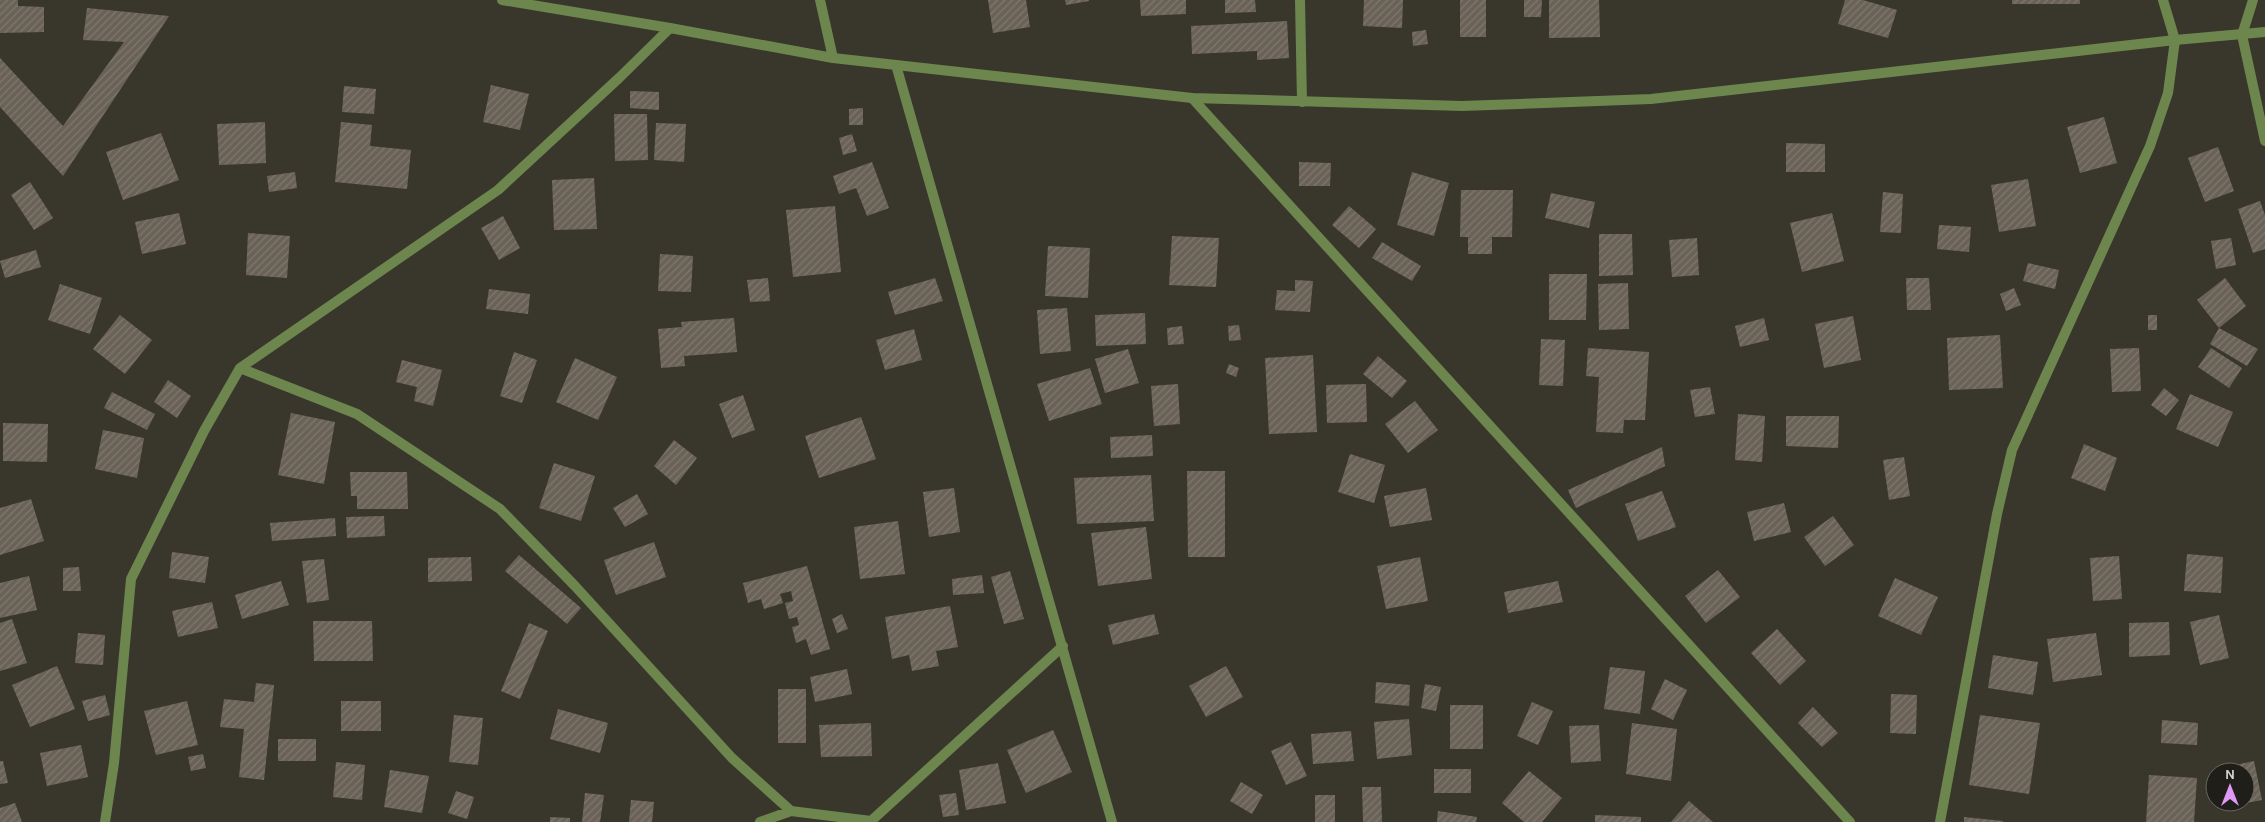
<svg xmlns="http://www.w3.org/2000/svg" width="2265" height="822" font-family="Karla,sans-serif">
	<style>
		.building { fill: url(#building-hatch) }
		.lines { fill: none; stroke-linecap: round; stroke-linejoin: round }
		.minor { stroke: #6d864e; stroke-width: 10 }
		.tertiary { stroke: #6d864e; stroke-width: 10 }
	</style>
	<defs>
		<pattern id="building-hatch" width="6" height="6" patternUnits="userSpaceOnUse" patternTransform="scale(1.25)"><rect width="6" height="6" fill="#6a6257"/><path d="M-1 1l2-2M0 6l6-6M5 7l2-2" fill="none" stroke="#7f786e"/></pattern>
	</defs>
	<rect width="100%" height="100%" fill="#39372c"/>
	<!-- building -->
	<path class="building" d="M0,0H18V6L44,7V32L0,33Z
		M988,0H1026L1030,27L993,33Z
		M1065,0H1089V1L1066,5Z
		M1140,0H1186V14L1141,16Z
		M1225,0H1255L1256,12L1225,13Z
		M1364,0H1403L1402,28L1363,26Z
		M1460,0H1486V37H1460Z
		M1524,0H1542L1541,17H1524Z
		M1549,0H1599L1600,37L1549,38Z
		M1845,0H1863L1897,10L1888,38L1838,24Z
		M2012,0H2080V4H2012Z
		M87,8L169,16L63,176L0,107V58L63,126L124,42L83,40Z
		M1287,21L1289,58L1257,60V51L1192,54L1191,26Z
		M1426,30L1428,44L1413,46L1412,32Z
		M491,85L529,94L520,130L483,122Z
		M344,86L376,89L374,114L342,112Z
		M630,91L659,92V110L630,108Z
		M863,108V125H849V109Z
		M614,114H647L648,160L615,161Z
		M2104,117L2117,163L2080,173L2067,127Z
		M265,122L266,163L219,165L217,124Z
		M341,122L372,125L370,146L411,150L407,189L335,182Z
		M656,123L686,124L684,162L654,160Z
		M161,133L179,180L123,200L106,152Z
		M852,134L857,151L843,155L839,138Z
		M1786,143L1825,144V172H1786Z
		M2218,147L2234,191L2205,202L2188,158Z
		M872,162L889,208L867,216L856,188L839,194L833,176Z
		M1299,162L1331,163L1330,186H1299Z
		M295,172L297,188L269,192L267,176Z
		M1412,172L1449,183L1434,236L1397,225Z
		M594,178L597,229L554,230L552,180Z
		M2028,179L2036,226L1999,232L1991,185Z
		M30,182L53,218L34,230L11,195Z
		M1461,190H1513L1512,237H1492V254H1468V237H1460Z
		M1883,192L1903,194L1901,233L1880,232Z
		M1551,193L1595,202L1589,228L1545,218Z
		M2260,201L2265,215V249L2253,253L2238,209Z
		M835,206L841,272L793,277L786,210Z
		M1349,206L1376,229L1359,248L1332,225Z
		M179,213L186,244L142,254L135,222Z
		M1832,213L1844,261L1802,272L1790,223Z
		M503,216L520,248L499,260L481,228Z
		M1939,225L1971,227L1969,252L1937,249Z
		M248,233L290,236L287,278L246,275Z
		M1599,234H1632L1633,275L1599,276Z
		M1172,236L1219,238L1216,287L1169,285Z
		M1697,238L1699,275L1672,277L1669,240Z
		M2231,238L2236,265L2216,269L2211,241Z
		M1382,242L1421,266L1412,281L1372,258Z
		M1048,246L1090,248L1088,298L1045,296Z
		M36,250L41,267L5,278L0,261Z
		M660,254L693,256L691,292L658,291Z
		M2028,263L2059,270L2055,289L2023,281Z
		M1549,274H1587L1586,320H1549Z
		M768,278L770,301L750,302L747,280Z
		M935,278L943,301L895,315L888,292Z
		M1906,278H1929L1931,310H1907Z
		M2225,278L2246,306L2219,328L2197,300Z
		M1295,280L1313,281L1310,312L1275,310L1277,290L1295,291Z
		M1628,283L1629,329L1599,330L1598,284Z
		M60,284L102,298L90,334L48,320Z
		M2014,288L2021,305L2006,311L2000,294Z
		M489,289L530,294L528,314L486,309Z
		M1067,308L1071,351L1040,354L1037,310Z
		M1145,313L1146,344L1096,346L1095,315Z
		M120,315L152,340L125,374L93,349Z
		M2148,315H2157V330H2148Z
		M1853,316L1861,360L1824,368L1815,324Z
		M734,318L737,352L684,356L685,366L661,368L658,329L682,327L681,322Z
		M1764,318L1769,340L1740,347L1735,326Z
		M1239,325L1241,340L1229,341L1228,326Z
		M1182,326L1184,344L1168,345L1167,328Z
		M2219,328L2258,349L2247,366L2210,344Z
		M914,329L922,360L885,370L876,340Z
		M2000,335L2003,388L1949,390L1947,338Z
		M1541,339L1565,340L1563,386L1539,385Z
		M1588,348L1649,352L1645,420H1624L1623,433L1596,432L1599,377L1586,376Z
		M2139,348L2141,391L2112,392L2110,349Z
		M2211,348L2242,368L2229,388L2198,367Z
		M1128,349L1139,383L1105,393L1095,359Z
		M514,352L537,360L522,403L500,396Z
		M1313,355L1317,432L1269,434L1265,358Z
		M1378,356L1407,381L1392,398L1363,374Z
		M575,358L617,377L598,420L556,402Z
		M402,360L442,370L433,406L414,401L417,387L396,382Z
		M1229,364L1239,368L1236,377L1226,373Z
		M1090,368L1102,404L1049,421L1037,384Z
		M168,380L191,396L177,418L154,402Z
		M1178,384L1180,424L1154,426L1151,386Z
		M1366,384L1367,422L1327,423L1326,385Z
		M1710,387L1715,414L1695,417L1690,390Z
		M2164,388L2179,400L2166,416L2151,405Z
		M112,392L155,414L147,430L104,408Z
		M2190,394L2233,412L2218,447L2176,429Z
		M743,395L755,430L732,438L719,404Z
		M1415,401L1438,430L1408,453L1385,424Z
		M291,413L335,422L324,484L278,475Z
		M1738,414L1765,416L1762,462L1735,460Z
		M1786,416H1839L1838,448L1786,446Z
		M861,417L876,459L819,478L805,436Z
		M3,423L48,424L47,462L3,461Z
		M103,430L144,438L137,478L95,469Z
		M1152,435L1153,456L1111,458L1110,437Z
		M674,440L697,458L676,485L654,466Z
		M2084,444L2117,458L2105,491L2071,478Z
		M1662,447L1665,466L1576,508L1568,490Z
		M1350,454L1385,465L1374,503L1338,492Z
		M1904,457L1910,496L1889,500L1883,460Z
		M554,463L595,476L581,521L539,508Z
		M1187,471H1225V557H1188Z
		M350,472H407L408,509H357V496H351Z
		M1151,475L1154,521L1077,524L1074,478Z
		M954,488L960,532L929,537L923,492Z
		M1426,488L1432,520L1390,527L1384,496Z
		M1662,491L1676,527L1638,541L1625,504Z
		M637,494L648,514L625,527L613,508Z
		M31,499L44,541L0,555V508Z
		M1784,503L1791,532L1754,541L1747,512Z
		M384,516L385,536L347,538L346,517Z
		M1833,516L1854,545L1825,566L1804,537Z
		M335,518L336,536L272,541L270,523Z
		M898,521L905,574L860,579L854,527Z
		M1146,527L1152,579L1098,586L1091,533Z
		M654,542L666,577L616,595L604,560Z
		M172,552L209,557L205,583L169,578Z
		M2187,554L2223,557L2221,593L2184,591Z
		M519,555L581,608L567,624L505,571Z
		M2119,556L2122,599L2093,601L2090,558Z
		M471,557L472,581L428,582V558Z
		M1420,557L1428,601L1386,609L1377,566Z
		M324,559L329,600L307,603L302,561Z
		M807,566L830,649L811,655L806,639L796,643L792,627L799,625L797,617L789,619L785,603L793,601L791,591L780,594L783,603L764,609L761,599L748,603L743,583Z
		M79,567L81,591H63V568Z
		M1718,570L1740,597L1706,623L1685,596Z
		M1010,571L1024,619L1004,624L991,577Z
		M982,575L984,593L953,595L952,579Z
		M29,576L37,610L0,618V583Z
		M1895,578L1938,597L1921,635L1878,616Z
		M281,581L289,605L242,619L235,595Z
		M1558,581L1563,602L1508,613L1504,592Z
		M212,602L218,628L178,637L172,611Z
		M950,606L958,647L936,651L939,666L912,671L909,655L892,659L885,617Z
		M842,614L848,629L837,633L832,619Z
		M1154,614L1159,634L1113,645L1108,625Z
		M2219,615L2229,658L2200,665L2190,622Z
		M12,619L27,663L0,671V623Z
		M313,621H372L373,661H314Z
		M2169,622L2170,655L2129,657V623Z
		M529,623L548,631L520,699L501,691Z
		M1777,629L1806,661L1780,685L1751,653Z
		M78,633L105,635L103,665L75,663Z
		M2096,633L2102,675L2053,682L2047,639Z
		M1993,655L2038,662L2033,695L1988,688Z
		M57,666L75,709L30,727L12,685Z
		M1226,666L1243,697L1206,717L1189,686Z
		M1610,667L1645,671L1640,714L1604,709Z
		M847,669L852,694L815,702L810,677Z
		M1665,679L1687,690L1673,720L1651,709Z
		M1376,682L1410,685L1409,706L1375,703Z
		M256,683L274,685L264,780L239,777L244,729L220,727L224,699L254,702Z
		M1425,684L1441,687L1436,711L1421,708Z
		M778,689H806V743H778Z
		M1891,694L1917,695L1916,734L1890,733Z
		M105,695L110,715L88,721L82,701Z
		M187,701L198,745L156,755L144,711Z
		M341,701H381V731H341Z
		M1532,702L1553,711L1538,745L1517,736Z
		M1450,705H1483V749H1450Z
		M1813,707L1838,733L1822,747L1798,723Z
		M558,709L608,723L600,753L550,739Z
		M454,715L483,718L478,765L449,762Z
		M1980,715L2040,723L2029,794L1969,785Z
		M1409,719L1412,755L1377,759L1374,722Z
		M2162,720L2198,723L2197,745L2161,743Z
		M871,723L872,756L821,757L819,725Z
		M1632,723L1677,729L1671,781L1626,774Z
		M1599,725L1601,761L1571,763L1569,726Z
		M1053,730L1072,772L1026,793L1007,750Z
		M1351,731L1354,761L1313,764L1311,734Z
		M278,739H316V761H278Z
		M1291,742L1307,776L1286,785L1271,751Z
		M81,745L88,777L47,786L40,753Z
		M203,754L206,768L191,771L188,757Z
		M0,761H3L8,783L0,784Z
		M2254,761L2262,800L2225,807L2224,802H2245V772H2218L2217,769Z
		M336,762L365,765L362,800L333,797Z
		M998,763L1006,803L966,810L959,770Z
		M1434,769H1471V793H1434Z
		M390,770L429,776L422,813L384,807Z
		M1529,771L1562,798L1542,822H1524L1502,803Z
		M2149,775L2197,778L2194,822H2146Z
		M1241,782L1263,795L1252,814L1230,801Z
		M1362,787H1381L1382,822H1363Z
		M456,791L474,797L467,819L448,813Z
		M585,793L604,795L600,822H582Z
		M956,793L959,815L943,817L939,795Z
		M1315,795H1335V822H1315Z
		M631,800L654,802L652,822H629Z
		M1689,801L1713,822H1671Z
		M15,803L22,822H0V808Z
		M1438,811L1477,817L1476,822H1437Z
		M1595,815L1641,817V822H1595Z
		M550,817L570,818V822H550Z
		M1964,817L2003,821V822H1964Z"/>
	<g class="lines">
		<!-- minor -->
		<path class="minor" d="M820,0L833,58
			M1300,0L1302,102
			M2253,0L2242,35L2265,141
			M896,65L1112,822
			M1192,98L1850,822
			M240,368L357,414L500,509L575,586L732,758L791,811
			M105,822L114,763L131,579L204,431L240,368L498,190L619,78L670,28
			M760,822L791,811L871,821
			M870,822L1063,646
			M1940,822L1997,514L2012,450L2150,146L2168,93L2175,40L2163,0"/>
		<!-- tertiary -->
		<path class="tertiary" d="M502,0L670,28L833,58L896,65L1192,98L1462,106L1651,99L2175,40L2265,32"/>
	</g>
	<!-- north arrow -->
	<g transform="translate(2230 787)"><circle r="24" fill="#1f1e19" stroke="#696862"/>
	<path d="M0-4L9 19L0 12L-9 19Z" fill="#dd99f3"/>
	<text y="-8" font-size="14" font-weight="bold" text-anchor="middle" fill="#d7d6cf">N</text>
	</g>
</svg>
